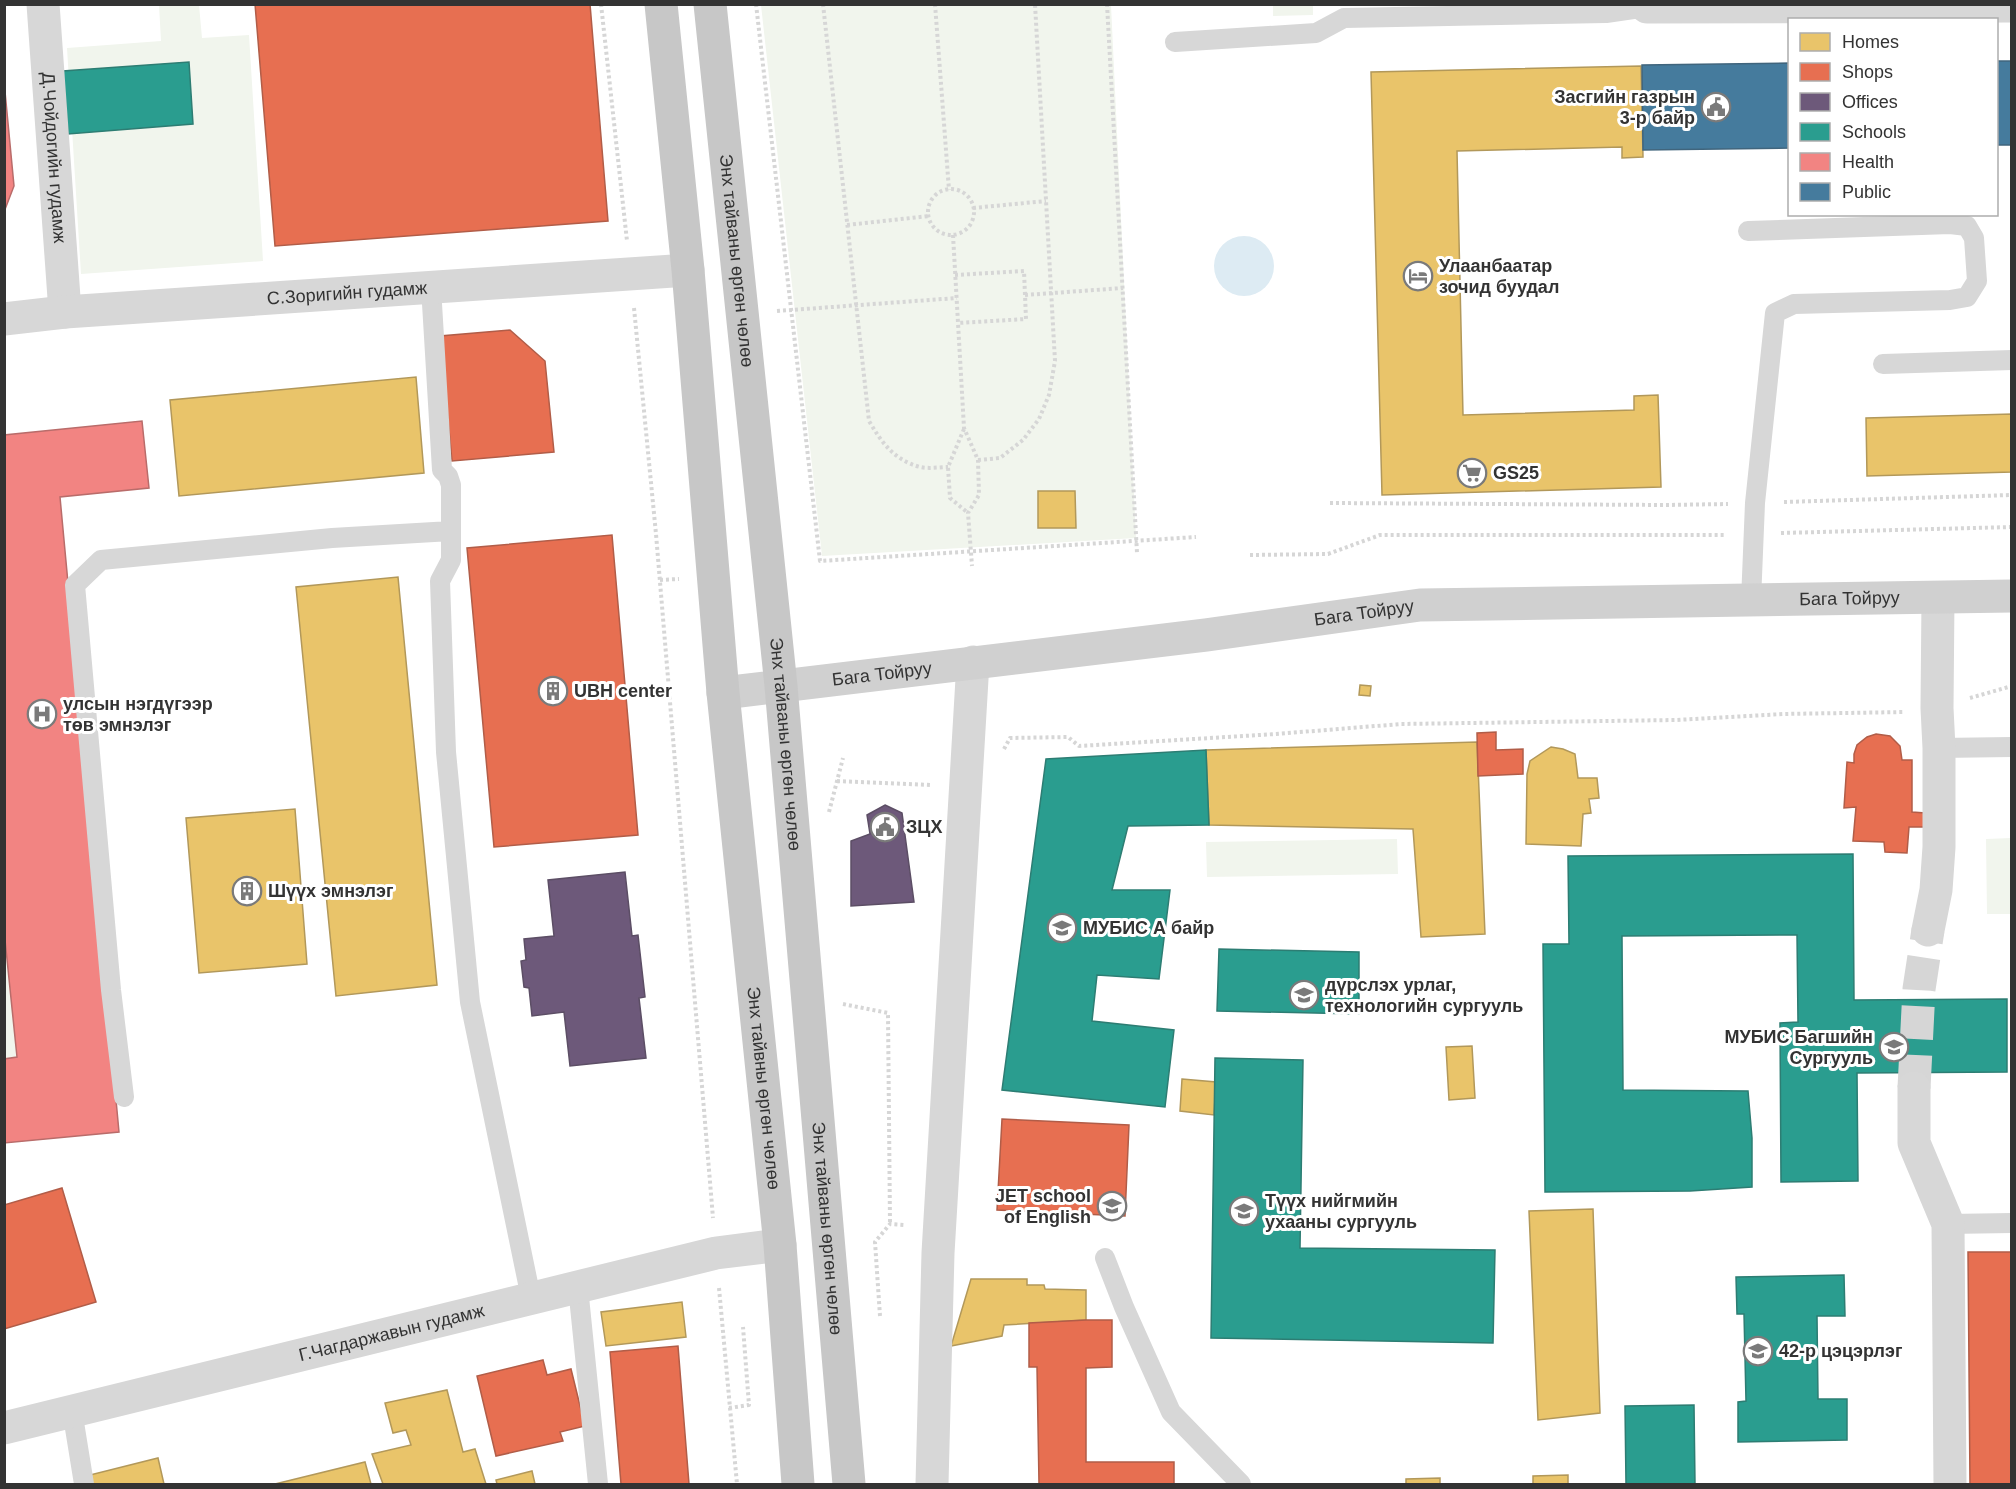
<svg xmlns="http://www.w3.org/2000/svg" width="2016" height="1489" font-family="Helvetica,sans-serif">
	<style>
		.green { fill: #f1f5ed }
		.water { fill: #ddebf3 }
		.homes { fill: #e9c46a; stroke: #b2985a; stroke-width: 1.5 }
		.shops { fill: #e76f51; stroke: #b15d48; stroke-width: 1.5 }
		.offices { fill: #6d597a; stroke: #5c4e65; stroke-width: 1.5 }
		.schools { fill: #2a9d8f; stroke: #2d7d73; stroke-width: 1.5 }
		.health { fill: #f28482; stroke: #b96c6a; stroke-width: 1.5 }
		.public { fill: #457b9d; stroke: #40657d; stroke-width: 1.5 }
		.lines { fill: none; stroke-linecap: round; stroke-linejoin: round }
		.minor-tunnel { stroke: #d6d6d6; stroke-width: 33; stroke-dasharray: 33 16; stroke-linecap: butt }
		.path { stroke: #d6d6d6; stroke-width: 4; stroke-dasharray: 3 3; stroke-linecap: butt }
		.service { stroke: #d7d7d7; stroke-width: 20 }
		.minor { stroke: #d7d7d7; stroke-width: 33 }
		.tertiary { stroke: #d7d7d7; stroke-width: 33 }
		.secondary { stroke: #d0d0d0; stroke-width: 33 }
		.trunk { stroke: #c7c7c7; stroke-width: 33 }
		.labels { text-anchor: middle; stroke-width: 6; stroke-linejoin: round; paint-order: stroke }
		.poi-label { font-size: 18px; font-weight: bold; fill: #333; stroke: #fff; text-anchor: start }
		.street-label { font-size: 18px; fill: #333; stroke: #fff }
	</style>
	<rect width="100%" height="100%" fill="#fff"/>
	<!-- green -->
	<path class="green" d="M159,5H199L202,38L249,35L263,261L81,274L67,48L161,41Z
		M761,5H1111L1136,538L822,556Z
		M1273,5L1313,6V15L1273,16Z
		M2011,838V914H1987L1986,839Z
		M1397,839L1398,874L1207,877L1206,842Z
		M4,930L17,1057L5,1059H4Z"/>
	<!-- water -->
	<path class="water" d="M1214 266a30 30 0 1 1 60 0a30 30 0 1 1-60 0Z"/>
	<!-- homes -->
	<path class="homes" d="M1641,66L1643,157L1622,158V147L1457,151L1463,415L1634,410V396L1658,395L1661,487L1382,495L1371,72Z
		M416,377L424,473L179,496L170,400Z
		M2012,414V472L1867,476L1866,418Z
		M1038,491H1075L1076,528H1038Z
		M398,577L437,985L336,996L296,587Z
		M1360,685L1371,686L1370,696L1359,695Z
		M1477,742L1485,934L1421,937L1413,829L1209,825L1206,750Z
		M1551,747L1563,749L1575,754L1578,778H1597L1599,798L1589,799L1591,813L1583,814L1581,846L1526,844L1527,774L1530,761Z
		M295,809L307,964L199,973L186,818Z
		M1472,1046L1475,1098L1449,1100L1446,1047Z
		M1182,1079L1216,1082L1214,1115L1180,1111Z
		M1593,1209L1600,1413L1538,1420L1529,1211Z
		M971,1279H1027V1285H1044L1045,1289L1086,1290V1320L1004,1325L1002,1336L951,1346Z
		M682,1302L686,1337L606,1346L601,1312Z
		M447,1390L463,1452L475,1449L486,1484H383L372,1454L411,1445L406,1430L393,1433L385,1403Z
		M158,1458L164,1484H93L90,1475Z
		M365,1462L371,1484H275Z
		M532,1471L535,1484H497L496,1480Z
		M1568,1475V1484H1502H1533V1476Z
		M1440,1478V1484H1406V1479Z"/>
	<!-- shops -->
	<path class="shops" d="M255,4H590L608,221L275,246Z
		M510,330L545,361L554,452L452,461L440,336Z
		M612,535L638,835L494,847L467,548Z
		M1496,732V750L1523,749V774L1478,776L1477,733Z
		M1876,734L1890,736L1900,746L1902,760H1912V812L1925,813V827H1909L1907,853L1885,852L1884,842L1853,841L1856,807L1844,808L1847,762L1854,763V754L1857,745L1867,737Z
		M1002,1119L1129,1125L1125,1216L997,1210Z
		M62,1188L96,1302L4,1329V1205Z
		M1968,1252H2012V1484H1970Z
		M1086,1320H1112V1367L1086,1368V1462H1174V1484H1036H1039L1037,1367H1029V1323Z
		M678,1346L689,1484H621L610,1352Z
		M543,1360L547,1375L571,1369L585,1426L560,1432L563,1441L496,1456L477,1376Z"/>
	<!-- offices -->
	<path class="offices" d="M885,805L902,813L914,902L851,906V841L870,834L867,815Z
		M625,872L632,936L638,935L645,997L639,998L646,1058L570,1066L564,1012L532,1016L529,988L524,987L521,961L526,960L524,939L554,936L548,880Z"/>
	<!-- schools -->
	<path class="schools" d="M189,62L193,124L68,134L63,71Z
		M1206,750L1209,825L1128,826L1112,890H1170L1159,979L1097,975L1092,1021L1174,1030L1165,1107L1002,1090L1046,759Z
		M1853,854L1854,1000L2007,999V1072L1857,1073L1858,1181L1781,1182L1780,1023L1798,1022L1797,935L1622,936L1623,1090L1748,1091L1752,1138V1187L1690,1191L1545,1192L1543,944H1569L1568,856Z
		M1219,949L1359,952V1014L1217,1011Z
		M1215,1058L1303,1060L1300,1248L1495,1250L1493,1343L1211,1338Z
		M1844,1275L1845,1316H1817L1818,1399H1847V1440L1738,1442V1402L1746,1401L1744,1314H1737L1736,1277Z
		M1694,1405L1695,1484H1626L1625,1406Z"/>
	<!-- health -->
	<path class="health" d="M4,81L14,186L4,212Z
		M142,421L149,488L60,497L119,1132L4,1143V1059L17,1057L4,930V435Z"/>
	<!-- public -->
	<path class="public" d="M1996,61H2012V145H1996Z
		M1790,63V148L1643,150L1642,65Z"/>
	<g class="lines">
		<!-- minor-tunnel -->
		<path class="minor-tunnel" d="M1914,1088L1919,989L1928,930"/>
		<!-- path -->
		<path class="path" d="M601,4L627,241
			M756,4L820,561L1196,537
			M823,4L869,421C882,443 894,460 920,467C929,469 940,467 948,467
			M935,4L949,190
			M1107,4L1137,553
			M928 212a23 23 0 1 1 46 0a23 23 0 1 1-46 0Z
			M973,208L1046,201
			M847,225L929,216
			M953,235L964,428L978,460L979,495L968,513L972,566
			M955,275L1024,271L1026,319L958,323
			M1025,295L1123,288
			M634,308L656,534L713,1218
			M777,311L957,298
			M964,429L948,467L950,498L968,513
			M978,460L1000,458L1023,440L1039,419L1049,395L1055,361L1035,4
			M1784,502L2012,495
			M1330,503L1666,505L1728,504
			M1781,533L2012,527
			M1250,555L1328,554L1380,535H1726
			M660,580L679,579
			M1970,698L2012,686
			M1004,749L1010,738L1068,737L1079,746L1276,734L1401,724L1676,720L1783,714L1905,712
			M837,781L931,785
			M829,812L843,758
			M843,1004L888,1013L890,1224
			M719,1288L737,1484
			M880,1316L875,1242L890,1224L905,1225
			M729,1408L749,1405L743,1327"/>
		<!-- service -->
		<path class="service" d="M1175,42L1316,33L1344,18L1606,13L1647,7
			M1748,231L1950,224L1967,226L1974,238L1977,281L1967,297L1950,300L1794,304L1775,313L1755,503L1751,601
			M431,287L442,470L448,476L451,485V560L440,581L446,752L470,1002L531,1298
			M1883,364L2012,360
			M1939,748L2012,747
			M124,1097L111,990L75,585L101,560L332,538L451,531
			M1948,1224L2012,1223
			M1105,1258L1124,1307L1171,1412L1241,1484
			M578,1287L598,1484
			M72,1410L84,1484"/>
		<!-- minor -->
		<path class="minor" d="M1643,4L1647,7L2012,6
			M1928,930L1936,890L1939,847V748L1937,708L1938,598
			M1914,1088V1143L1948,1224L1950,1484
			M932,1484L938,1253L973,662"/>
		<!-- tertiary -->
		<g class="tertiary">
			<path id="s1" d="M43,4L65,312"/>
			<path id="s2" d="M4,319L65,312L688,270"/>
			<path id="s3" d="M4,1428L716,1253L780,1245"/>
		</g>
		<!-- secondary -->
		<path class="secondary" id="s4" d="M723,693L1206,635L1420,605L2012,596"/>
		<!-- trunk -->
		<g class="trunk">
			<path id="s5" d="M661,4L688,270L723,693L780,1245L798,1484"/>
			<path id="s6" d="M710,4L781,686L849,1484"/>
		</g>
	</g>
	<!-- icons -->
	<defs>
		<g id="civic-ring" transform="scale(1.5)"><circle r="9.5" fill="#fff" stroke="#7a7a7a" stroke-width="1.5"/><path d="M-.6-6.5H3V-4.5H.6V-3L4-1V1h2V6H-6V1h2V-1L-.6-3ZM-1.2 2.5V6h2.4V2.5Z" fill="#7a7a7a"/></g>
		<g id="hotel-ring" transform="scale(1.5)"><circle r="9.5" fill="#fff" stroke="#7a7a7a" stroke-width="1.5"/><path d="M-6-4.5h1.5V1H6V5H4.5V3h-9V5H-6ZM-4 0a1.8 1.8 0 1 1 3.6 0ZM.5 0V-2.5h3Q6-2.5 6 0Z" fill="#7a7a7a"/></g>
		<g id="supermarket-ring" transform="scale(1.5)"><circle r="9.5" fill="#fff" stroke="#7a7a7a" stroke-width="1.5"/><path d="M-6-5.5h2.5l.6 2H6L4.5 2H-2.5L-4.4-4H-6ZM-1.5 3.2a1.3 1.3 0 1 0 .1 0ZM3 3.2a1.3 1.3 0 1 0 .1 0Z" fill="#7a7a7a"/></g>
		<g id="building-ring" transform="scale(1.5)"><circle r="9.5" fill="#fff" stroke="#7a7a7a" stroke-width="1.5"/><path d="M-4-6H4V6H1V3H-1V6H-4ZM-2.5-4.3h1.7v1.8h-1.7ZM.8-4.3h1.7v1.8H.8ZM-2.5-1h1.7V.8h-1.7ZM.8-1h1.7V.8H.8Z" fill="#7a7a7a"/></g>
		<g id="hospital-ring" transform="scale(1.5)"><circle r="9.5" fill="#fff" stroke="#7a7a7a" stroke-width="1.5"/><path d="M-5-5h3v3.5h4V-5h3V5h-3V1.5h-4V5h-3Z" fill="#7a7a7a"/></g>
		<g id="university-ring" transform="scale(1.5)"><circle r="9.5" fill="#fff" stroke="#7a7a7a" stroke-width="1.5"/><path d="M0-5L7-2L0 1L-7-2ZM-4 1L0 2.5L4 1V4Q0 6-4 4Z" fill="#7a7a7a"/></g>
		<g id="school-ring" transform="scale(1.5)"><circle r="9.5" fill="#fff" stroke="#7a7a7a" stroke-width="1.5"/><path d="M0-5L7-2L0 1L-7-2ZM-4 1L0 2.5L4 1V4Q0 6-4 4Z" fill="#7a7a7a"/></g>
	</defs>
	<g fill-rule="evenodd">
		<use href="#civic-ring" x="1716" y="107"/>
		<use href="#hotel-ring" x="1418" y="276"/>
		<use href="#supermarket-ring" x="1472" y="473"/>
		<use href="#building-ring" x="553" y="691"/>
		<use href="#hospital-ring" x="42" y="714"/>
		<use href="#civic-ring" x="885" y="827"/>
		<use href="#building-ring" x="247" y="891"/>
		<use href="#university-ring" x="1062" y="928"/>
		<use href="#university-ring" x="1304" y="995"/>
		<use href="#university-ring" x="1894" y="1047"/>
		<use href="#school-ring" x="1112" y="1206"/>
		<use href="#university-ring" x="1244" y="1211"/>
		<use href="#school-ring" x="1758" y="1351"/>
	</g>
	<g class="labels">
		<!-- poi labels -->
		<g class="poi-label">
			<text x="1695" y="103" text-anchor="end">Засгийн газрын<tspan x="1695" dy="21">3-р байр</tspan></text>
			<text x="1439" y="272">Улаанбаатар<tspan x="1439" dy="21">зочид буудал</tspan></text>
			<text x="1493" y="479">GS25</text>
			<text x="574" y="697">UBH center</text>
			<text x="63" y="710">улсын нэгдүгээр<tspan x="63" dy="21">төв эмнэлэг</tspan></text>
			<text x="906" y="833">ЗЦХ</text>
			<text x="268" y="897">Шүүх эмнэлэг</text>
			<text x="1083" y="934">МУБИС А байр</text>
			<text x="1325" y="991">дүрслэх урлаг,<tspan x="1325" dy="21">технологийн сургууль</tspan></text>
			<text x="1873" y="1043" text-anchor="end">МУБИС Багшийн<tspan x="1873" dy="21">Сургууль</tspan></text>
			<text x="1091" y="1202" text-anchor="end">JET school<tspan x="1091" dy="21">of English</tspan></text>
			<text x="1265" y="1207">Түүх нийгмийн<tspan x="1265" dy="21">ухааны сургууль</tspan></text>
			<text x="1779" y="1357">42-р цэцэрлэг</text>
		</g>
		<!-- street labels -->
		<g class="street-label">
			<text dy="6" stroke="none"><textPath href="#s1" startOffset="154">Д.Чойдогийн гудамж</textPath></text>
			<text dy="6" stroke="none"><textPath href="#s6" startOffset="258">Энх тайваны өргөн чөлөө</textPath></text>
			<text dy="6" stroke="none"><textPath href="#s2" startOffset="344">С.Зоригийн гудамж</textPath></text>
			<text dy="6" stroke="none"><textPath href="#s4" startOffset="1132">Бага Тойруу</textPath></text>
			<text dy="6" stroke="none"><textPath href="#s4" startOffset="646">Бага Тойруу</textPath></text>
			<text dy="6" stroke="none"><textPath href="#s4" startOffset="160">Бага Тойруу</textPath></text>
			<text dy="6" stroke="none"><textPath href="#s6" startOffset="744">Энх тайваны өргөн чөлөө</textPath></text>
			<text dy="6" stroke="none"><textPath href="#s5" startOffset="1089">Энх тайвны өргөн чөлөө</textPath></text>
			<text dy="6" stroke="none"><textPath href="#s6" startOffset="1230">Энх тайваны өргөн чөлөө</textPath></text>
			<text dy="6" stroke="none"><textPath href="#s3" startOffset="399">Г.Чагдаржавын гудамж</textPath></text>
		</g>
	</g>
	<!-- border -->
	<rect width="2016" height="1489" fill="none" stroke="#333333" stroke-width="12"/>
	<!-- legend -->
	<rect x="1788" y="18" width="210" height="198" fill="#ffffff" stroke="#adadad" stroke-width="1.5"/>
	<rect x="1800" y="33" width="30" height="18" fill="#e9c46a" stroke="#adadad" stroke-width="1.5"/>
	<text x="1842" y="48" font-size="18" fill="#333333">Homes</text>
	<rect x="1800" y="63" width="30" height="18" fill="#e76f51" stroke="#adadad" stroke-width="1.5"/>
	<text x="1842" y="78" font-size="18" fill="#333333">Shops</text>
	<rect x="1800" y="93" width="30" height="18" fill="#6d597a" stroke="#adadad" stroke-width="1.5"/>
	<text x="1842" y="108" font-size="18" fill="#333333">Offices</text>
	<rect x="1800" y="123" width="30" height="18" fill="#2a9d8f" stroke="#adadad" stroke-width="1.5"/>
	<text x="1842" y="138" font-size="18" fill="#333333">Schools</text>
	<rect x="1800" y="153" width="30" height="18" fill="#f28482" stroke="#adadad" stroke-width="1.5"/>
	<text x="1842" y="168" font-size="18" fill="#333333">Health</text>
	<rect x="1800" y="183" width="30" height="18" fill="#457b9d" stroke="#adadad" stroke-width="1.5"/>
	<text x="1842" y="198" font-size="18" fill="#333333">Public</text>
</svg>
